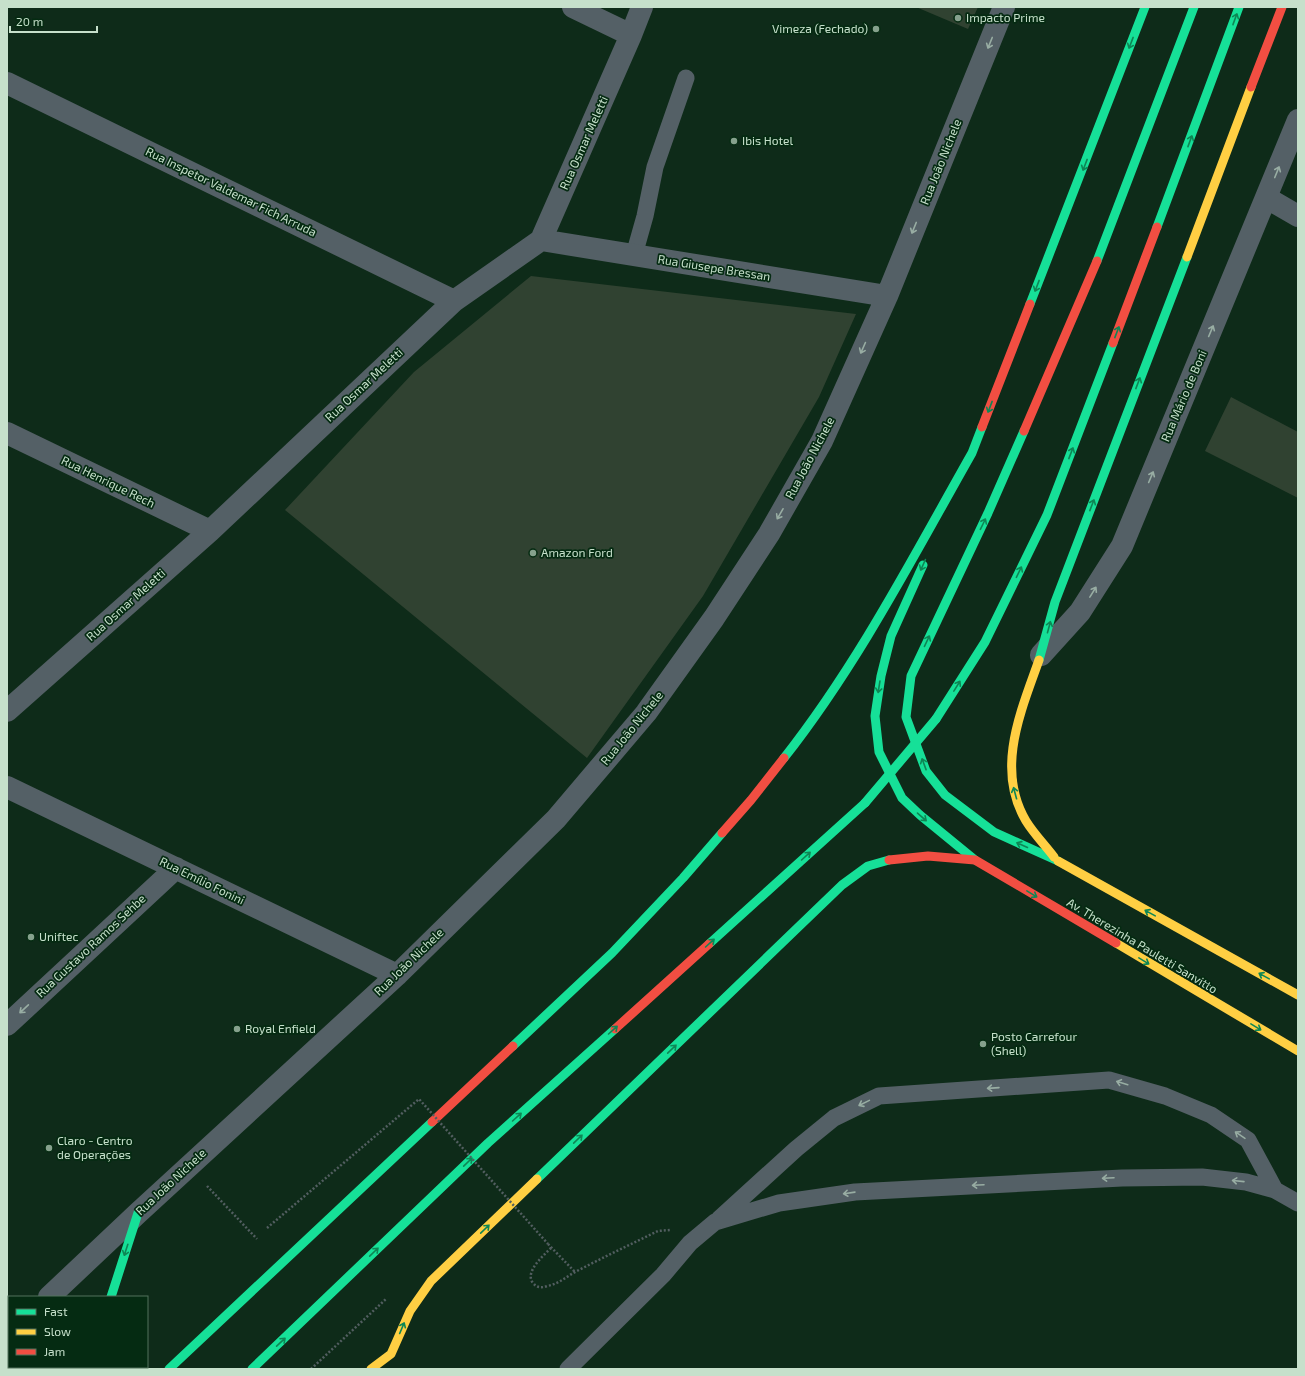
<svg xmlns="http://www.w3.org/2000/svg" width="1305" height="1376" font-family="'Exo 2',sans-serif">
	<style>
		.building { fill: #304231 }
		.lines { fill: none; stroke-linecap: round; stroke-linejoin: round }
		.path { stroke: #525e60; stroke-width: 2.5; stroke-dasharray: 2 2; stroke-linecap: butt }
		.lane { stroke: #546066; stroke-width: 17 }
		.street { stroke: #546066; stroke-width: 22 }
		.fast { stroke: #16e098; stroke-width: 9 }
		.slow { stroke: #ffcf43; stroke-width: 9 }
		.jam { stroke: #f24e42; stroke-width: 9 }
		.path-bridge { stroke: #525e60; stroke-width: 2.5; stroke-dasharray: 2 2; stroke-linecap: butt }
		.fast-bridge { stroke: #16e098; stroke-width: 9 }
		.oneway { stroke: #0e8655 }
		.oneway2 { stroke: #98ada3 }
		.poi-dot { fill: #86a18d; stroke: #052b12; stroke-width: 1.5 }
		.labels { text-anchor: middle; stroke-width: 3.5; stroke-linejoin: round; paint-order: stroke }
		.poi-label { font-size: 12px; fill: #c6e0cb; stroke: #052b12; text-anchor: start }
		.street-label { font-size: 12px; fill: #c6e0cb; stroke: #052b12 }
	</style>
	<rect width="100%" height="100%" fill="#0e2b19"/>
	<!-- building -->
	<path class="building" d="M916,7H978L968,29Z
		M531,276L856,314L819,397L703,596L587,758L285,510L414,372Z
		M1231,397L1298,432V498L1205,451Z"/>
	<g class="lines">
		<!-- path -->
		<path class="path" d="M207,1186L257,1239
			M548,1244L575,1272
			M551,1248C544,1255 524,1272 533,1283C537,1288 542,1288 547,1286C559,1284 567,1276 577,1271C604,1257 631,1244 658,1231L670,1230
			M311,1369L386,1299"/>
		<!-- lane -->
		<path class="lane" d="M634,255L645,216L655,167L686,78
			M719,1219L796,1149L834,1118L879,1096L1109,1080L1165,1096L1211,1115L1248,1140L1275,1190
			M568,1369L663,1275L690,1243L715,1222L779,1203L855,1192L1122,1178L1202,1177L1246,1182L1275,1190L1298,1203"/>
		<!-- street -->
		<path class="street" d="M573,7L631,35
			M7,83L454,301
			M1267,198L1298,216
			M541,240L887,296
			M7,433L210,531
			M1041,655L1080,612L1122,546L1298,120
			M7,711L210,531L454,301L541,240L631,35L642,7
			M7,787L397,975
			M7,1025L176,868
			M49,1297L138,1213L397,975L556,819L646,713L714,618L769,534L822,441L887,296L1004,7
			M7,1337L9,1335"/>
		<!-- fast -->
		<path class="fast" d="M1157,227L1239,7
			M1097,261L1194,7
			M1030,304L1145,7
			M1024,431L988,513L911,676L906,717L926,771L945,795L994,832L1058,861
			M923,565L891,636L881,676L875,716L879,752L902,798L920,815L975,860
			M1039,660L1055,602L1187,257
			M936,719L985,642L1047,515L1113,343
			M784,758C858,664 913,557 972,453L982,427
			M709,944L865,803
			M513,1046L612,953L683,878L722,833
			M537,1179L842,885L868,866L889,860
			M111,1297L138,1213
			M169,1369L432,1122
			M252,1369L488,1143L615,1029"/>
		<!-- slow -->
		<path class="slow" d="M1187,257L1251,87
			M1039,660C1021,711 995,769 1026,821C1034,834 1045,845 1054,857
			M1058,861L1298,995
			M1116,943L1298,1051
			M371,1369L391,1354L410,1311L431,1281L537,1179"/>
		<!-- jam -->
		<path class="jam" d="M1251,87L1282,7
			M1113,343L1157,227
			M982,427L1030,304
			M1024,431L1097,261
			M722,833L751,800L784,758
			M889,860L928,856L975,860
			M975,860L1116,943
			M615,1029L709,944
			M432,1122L513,1046
			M80,1369L81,1367"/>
		<!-- path-bridge -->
		<path class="path-bridge" d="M267,1228L419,1099L548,1244"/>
		<!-- fast-bridge -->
		<path class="fast-bridge" d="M865,803L936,719"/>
	</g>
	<!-- one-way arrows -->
	<defs><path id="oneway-shaft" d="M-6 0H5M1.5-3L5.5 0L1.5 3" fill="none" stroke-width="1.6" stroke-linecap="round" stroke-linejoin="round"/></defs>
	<g class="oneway">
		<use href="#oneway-shaft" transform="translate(1235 19) rotate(-70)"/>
		<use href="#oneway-shaft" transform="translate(1131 43) rotate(111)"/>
		<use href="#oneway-shaft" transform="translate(1190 141) rotate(-70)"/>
		<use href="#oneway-shaft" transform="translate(1085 165) rotate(111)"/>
		<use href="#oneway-shaft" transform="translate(1037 286) rotate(111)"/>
		<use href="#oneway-shaft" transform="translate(1117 332) rotate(-69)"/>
		<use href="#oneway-shaft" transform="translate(1138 383) rotate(-69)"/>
		<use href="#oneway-shaft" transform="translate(990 407) rotate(111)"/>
		<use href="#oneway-shaft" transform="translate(1071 453) rotate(-69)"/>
		<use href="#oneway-shaft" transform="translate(1092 505) rotate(-69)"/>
		<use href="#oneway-shaft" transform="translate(983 524) rotate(-64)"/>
		<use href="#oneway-shaft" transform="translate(923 565) rotate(114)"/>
		<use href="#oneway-shaft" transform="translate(1019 572) rotate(-64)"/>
		<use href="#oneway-shaft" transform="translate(1049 627) rotate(-75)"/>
		<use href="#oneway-shaft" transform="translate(927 641) rotate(-65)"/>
		<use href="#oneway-shaft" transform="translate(957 686) rotate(-58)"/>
		<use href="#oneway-shaft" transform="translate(879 687) rotate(99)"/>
		<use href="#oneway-shaft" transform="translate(924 764) rotate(-110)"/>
		<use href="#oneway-shaft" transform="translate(1015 793) rotate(-105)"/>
		<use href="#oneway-shaft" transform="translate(922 817) rotate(41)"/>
		<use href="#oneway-shaft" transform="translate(1022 845) rotate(-156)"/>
		<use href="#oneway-shaft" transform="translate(806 856) rotate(-42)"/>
		<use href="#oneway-shaft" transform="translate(1032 894) rotate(31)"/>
		<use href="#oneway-shaft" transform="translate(1150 913) rotate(-151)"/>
		<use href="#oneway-shaft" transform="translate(710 943) rotate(-42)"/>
		<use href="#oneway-shaft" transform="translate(1144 961) rotate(31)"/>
		<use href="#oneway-shaft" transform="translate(1264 976) rotate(-151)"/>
		<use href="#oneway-shaft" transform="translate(1256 1027) rotate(31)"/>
		<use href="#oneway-shaft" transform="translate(613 1030) rotate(-42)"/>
		<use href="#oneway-shaft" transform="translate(672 1049) rotate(-44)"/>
		<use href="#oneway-shaft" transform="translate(517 1117) rotate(-42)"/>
		<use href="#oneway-shaft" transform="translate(578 1139) rotate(-44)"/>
		<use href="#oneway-shaft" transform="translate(468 1162) rotate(-44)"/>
		<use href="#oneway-shaft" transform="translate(485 1229) rotate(-44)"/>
		<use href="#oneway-shaft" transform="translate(126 1250) rotate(108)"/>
		<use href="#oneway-shaft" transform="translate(374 1252) rotate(-44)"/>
		<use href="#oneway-shaft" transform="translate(402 1328) rotate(-67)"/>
		<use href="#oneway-shaft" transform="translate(281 1342) rotate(-43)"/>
	</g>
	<g class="oneway2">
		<use href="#oneway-shaft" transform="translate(990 43) rotate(112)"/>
		<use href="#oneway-shaft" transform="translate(1277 172) rotate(-68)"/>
		<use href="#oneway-shaft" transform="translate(914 228) rotate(112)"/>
		<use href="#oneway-shaft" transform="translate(1211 331) rotate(-67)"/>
		<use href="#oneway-shaft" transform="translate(863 348) rotate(114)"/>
		<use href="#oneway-shaft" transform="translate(1151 477) rotate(-67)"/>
		<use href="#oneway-shaft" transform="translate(780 514) rotate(120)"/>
		<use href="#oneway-shaft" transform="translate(1093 592) rotate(-58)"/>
		<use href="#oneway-shaft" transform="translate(24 1009) rotate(137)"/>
		<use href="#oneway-shaft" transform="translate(1122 1083) rotate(-163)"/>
		<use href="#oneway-shaft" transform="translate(993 1088) rotate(176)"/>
		<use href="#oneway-shaft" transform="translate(864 1103) rotate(154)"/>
		<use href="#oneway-shaft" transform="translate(1240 1135) rotate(-146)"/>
		<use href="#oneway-shaft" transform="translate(1108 1178) rotate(177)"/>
		<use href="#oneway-shaft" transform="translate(1238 1181) rotate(-174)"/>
		<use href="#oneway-shaft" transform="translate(978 1185) rotate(177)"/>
		<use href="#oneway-shaft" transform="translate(849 1193) rotate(172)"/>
	</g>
	<!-- markers -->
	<g class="poi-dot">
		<circle cx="958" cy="18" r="4"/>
		<circle cx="876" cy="29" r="4"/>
		<circle cx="734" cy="141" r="4"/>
		<circle cx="533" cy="553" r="4"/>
		<circle cx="31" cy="937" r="4"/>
		<circle cx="237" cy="1029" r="4"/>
		<circle cx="983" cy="1044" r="4"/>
		<circle cx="49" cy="1148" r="4"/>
	</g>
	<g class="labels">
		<!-- poi labels -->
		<g class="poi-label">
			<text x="966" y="22">Impacto Prime</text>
			<text x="868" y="33" text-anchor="end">Vimeza (Fechado)</text>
			<text x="742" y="145">Ibis Hotel</text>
			<text x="541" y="557">Amazon Ford</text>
			<text x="39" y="941">Uniftec</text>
			<text x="245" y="1033">Royal Enfield</text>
			<text x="991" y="1041">Posto Carrefour<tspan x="991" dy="14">(Shell)</tspan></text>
			<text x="57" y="1145">Claro - Centro<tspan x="57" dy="14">de Operações</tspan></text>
		</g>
		<!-- street labels -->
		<g class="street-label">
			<text transform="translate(584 143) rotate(-66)" y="4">Rua Osmar Meletti</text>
			<text transform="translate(941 162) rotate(-68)" y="4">Rua João Nichele</text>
			<text transform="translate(231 192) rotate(26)" y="4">Rua Inspetor Valdemar Fich Arruda</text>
			<text transform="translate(714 268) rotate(9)" y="4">Rua Giusepe Bressan</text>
			<text transform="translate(364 385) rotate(-43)" y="4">Rua Osmar Meletti</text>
			<text transform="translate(1184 396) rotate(-67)" y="4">Rua Mário de Boni</text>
			<text transform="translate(810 458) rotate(-62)" y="4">Rua João Nichele</text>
			<text transform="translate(108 482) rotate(26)" y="4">Rua Henrique Rech</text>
			<text transform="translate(126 605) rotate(-42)" y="4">Rua Osmar Meletti</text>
			<text transform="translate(632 728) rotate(-51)" y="4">Rua João Nichele</text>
			<text transform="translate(202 881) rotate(26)" y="4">Rua Emílio Fonini</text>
			<text transform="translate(91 946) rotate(-43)" y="4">Rua Gustavo Ramos Sehbe</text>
			<text transform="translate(1142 946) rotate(31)" y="4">Av. Therezinha Pauletti Sanvitto</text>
			<text transform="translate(409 962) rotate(-44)" y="4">Rua João Nichele</text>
			<text transform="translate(171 1182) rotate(-43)" y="4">Rua João Nichele</text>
		</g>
	</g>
	<!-- border -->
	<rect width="1305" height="1376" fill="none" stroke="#c6e0cb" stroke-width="16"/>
	<!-- legend -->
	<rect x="8" y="1296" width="140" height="72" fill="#052b12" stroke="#52735c"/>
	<rect x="16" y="1309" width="20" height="6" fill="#16e098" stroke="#52735c"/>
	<text x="44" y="1316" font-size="12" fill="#c6e0cb">Fast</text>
	<rect x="16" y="1329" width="20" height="6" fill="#ffcf43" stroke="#52735c"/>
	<text x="44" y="1336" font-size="12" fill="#c6e0cb">Slow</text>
	<rect x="16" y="1349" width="20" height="6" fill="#f24e42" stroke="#52735c"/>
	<text x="44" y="1356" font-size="12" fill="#c6e0cb">Jam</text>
	<!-- scale -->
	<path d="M10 26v6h87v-6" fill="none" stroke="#c6e0cb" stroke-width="2"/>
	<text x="16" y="26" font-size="12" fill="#c6e0cb" stroke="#052b12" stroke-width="3" paint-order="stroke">20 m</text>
</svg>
